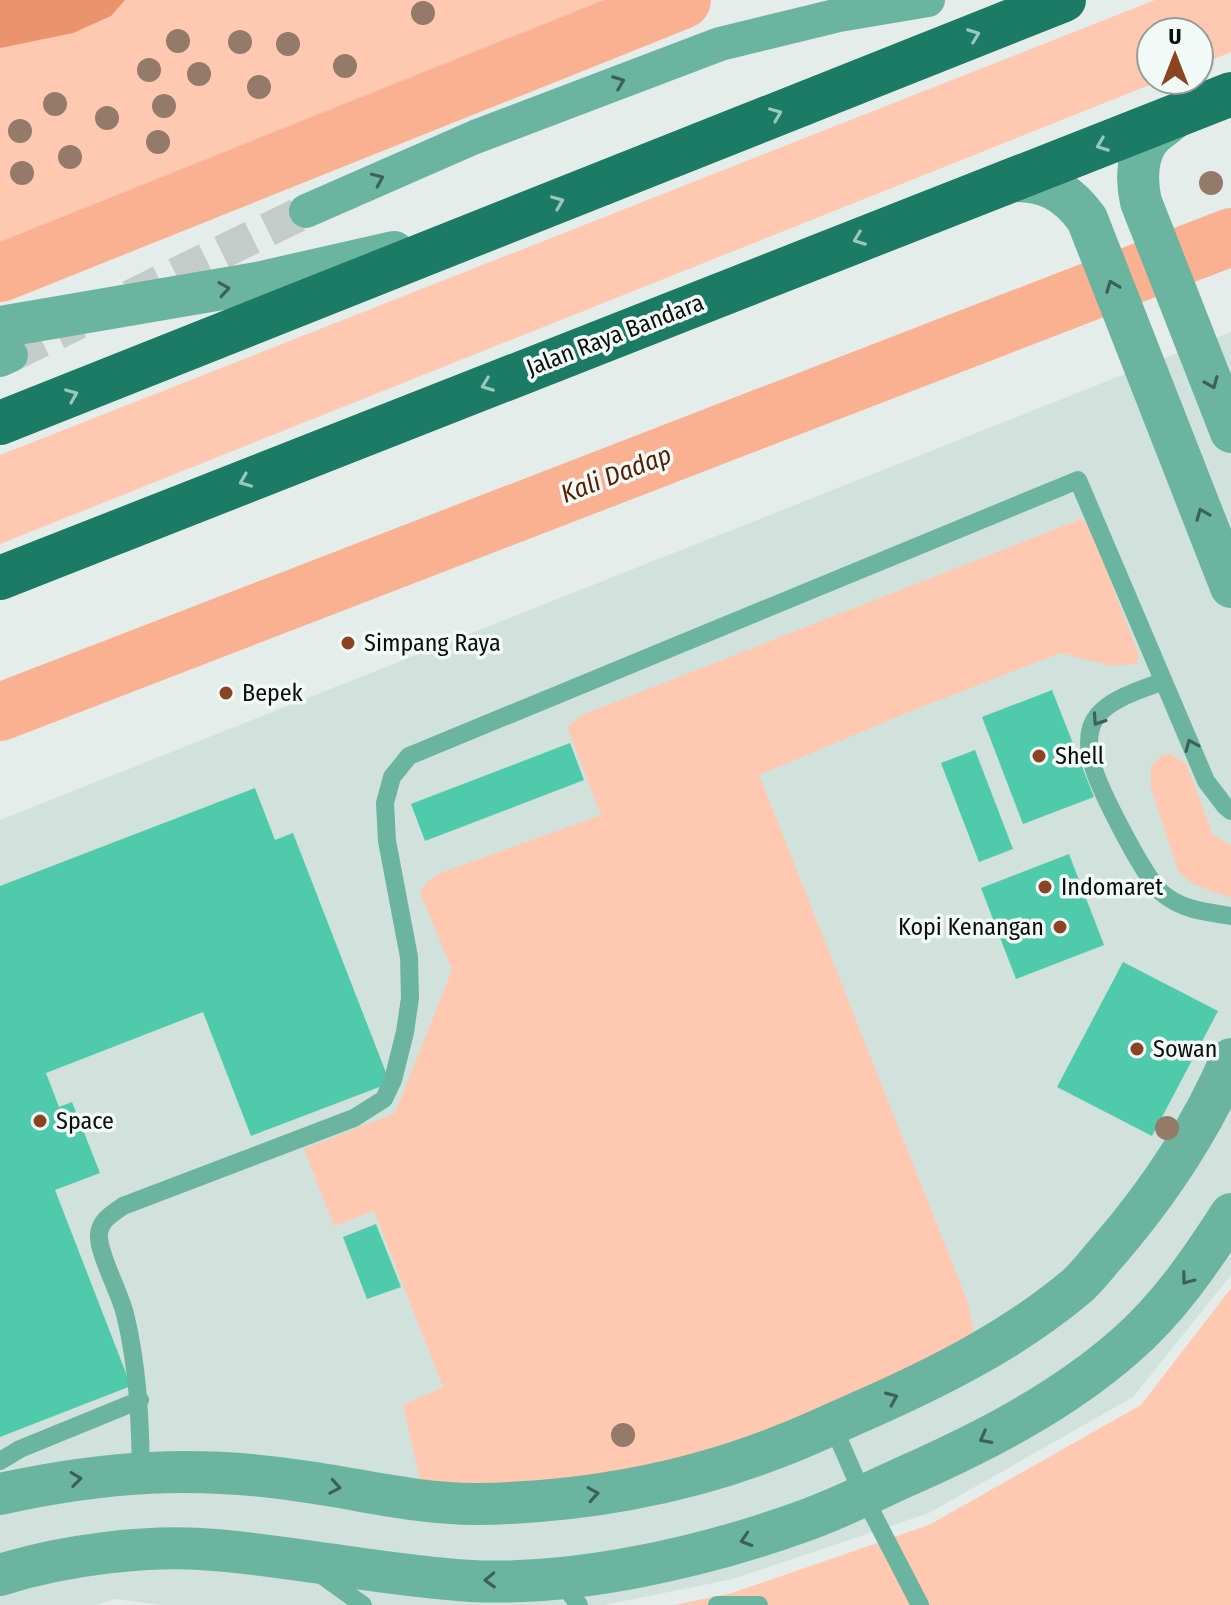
<svg xmlns="http://www.w3.org/2000/svg" width="1231" height="1605" font-family="'Fira Sans Condensed',sans-serif">
	<style>
		.built { fill: #d1e1db }
		.green { fill: #ffc9b1 }
		.forest { fill: #eb936c }
		.lines { fill: none; stroke-linecap: round; stroke-linejoin: round }
		.river { stroke: #fab191; stroke-width: 58 }
		.building { fill: #4fcbac }
		.minor-tunnel { stroke: #c4ccc9; stroke-width: 34; stroke-dasharray: 34 17; stroke-linecap: butt }
		.service { stroke: #6bb5a0; stroke-width: 18 }
		.minor { stroke: #6bb5a0; stroke-width: 34 }
		.tertiary { stroke: #6bb5a0; stroke-width: 42 }
		.primary { stroke: #1c7b65; stroke-width: 44 }
		.tree { fill: #947a69 }
		.oneway { stroke: #9cc7bd }
		.oneway2 { stroke: #3c6257 }
		.poi-dot { fill: #8b4422; stroke: #f2faf7; stroke-width: 3 }
		.labels { text-anchor: middle; stroke-width: 7; stroke-linejoin: round; paint-order: stroke }
		.street-label { font-size: 24px; fill: #0c0e0e; stroke: #f2faf7 }
		.poi-label { font-size: 24px; fill: #0c0e0e; stroke: #f2faf7; text-anchor: start }
		.water-label { font-size: 26px; font-style: italic; fill: #561f02; stroke: #f2faf7 }
	</style>
	<rect width="100%" height="100%" fill="#e5edea"/>
	<!-- built -->
	<path class="built" d="M1231,332V1275L1133,1397L929,1513L733,1579L604,1605H161L115,1599L97,1605H0V820Z"/>
	<!-- green -->
	<path class="green" d="M0,0H625L0,250Z
		M1155,0H1231V52L1199,65V32H1151V80H1162L0,544V455Z
		M1081,519L1089,525L1139,656L1136,664L1111,666L1060,653L909,712L759,775L968,1303L974,1335L898,1377L719,1449L550,1487L421,1484L403,1405L443,1387L374,1211L334,1226L304,1149L395,1113L452,970L420,892L427,882L440,873L601,815L567,727L582,715Z
		M1171,754L1186,764L1213,835L1231,845V898L1193,884L1178,871L1151,788V767L1162,755Z
		M1231,1288V1605H675L732,1593L929,1525L1141,1405Z"/>
	<!-- forest -->
	<path class="forest" d="M0,0H125L111,16L73,33L0,48Z"/>
	<g class="lines">
		<!-- river -->
		<path class="river" d="M0,273L682,0
			M0,712L1231,237"/>
	</g>
	<!-- building -->
	<path class="building" d="M1052,690L1094,797L1023,824L982,717Z
		M570,743L584,780L425,841L411,804Z
		M975,750L1013,849L979,862L941,763Z
		M255,788L275,840L293,833L390,1083L251,1136L203,1012L46,1073L59,1107L72,1102L100,1173L55,1190L131,1386L0,1437V886Z
		M1069,854L1104,945L1016,979L981,888Z
		M1123,962L1218,1011L1152,1136L1057,1087Z
		M376,1224L401,1287L367,1299L343,1237Z"/>
	<g class="lines">
		<!-- minor-tunnel -->
		<path class="minor-tunnel" d="M130,297L306,211
			M11,355L79,322"/>
		<!-- service -->
		<path class="service" d="M1163,681C1142,690 1113,697 1098,715C1087,728 1088,747 1092,762C1097,786 1144,877 1162,893C1182,910 1205,912 1231,916
			M832,1424L863,1495L920,1605
			M0,1461L20,1449L140,1400
			M141,1472C140,1418 138,1367 125,1314C120,1293 100,1257 99,1238C98,1222 111,1214 123,1206L354,1118L384,1099L393,1080L405,1032L410,998L409,957L387,841L385,803L392,777L409,756L1078,480L1206,781L1225,806L1231,811
			M320,1574L363,1605
			M560,1580L579,1605
			M717,1605H759"/>
		<!-- minor -->
		<path class="minor" d="M306,211L475,137L720,44L839,15L928,0
			M0,360L11,355"/>
		<!-- tertiary -->
		<path class="tertiary" d="M1175,117C1168,124 1161,128 1154,134C1136,150 1136,181 1141,202L1231,432
			M1007,181C1044,180 1065,189 1087,219L1231,587
			M0,327L257,283L394,252
			M0,1494C105,1471 195,1465 301,1481C360,1489 417,1504 476,1504C576,1503 680,1485 773,1449C804,1438 834,1423 864,1410C939,1377 1014,1339 1077,1286C1089,1275 1099,1261 1110,1249C1158,1193 1202,1127 1231,1059
			M0,1575C63,1555 149,1544 215,1550C301,1557 385,1576 471,1581C575,1586 700,1558 798,1523C834,1511 869,1493 904,1477C981,1443 1060,1403 1125,1346C1168,1309 1200,1262 1231,1214"/>
		<!-- primary -->
		<path class="primary" d="M0,423L1064,0
			M0,578L1231,94"/>
	</g>
	<!-- trees -->
	<g class="tree">
		<circle cx="423" cy="13" r="12"/>
		<circle cx="178" cy="41" r="12"/>
		<circle cx="240" cy="42" r="12"/>
		<circle cx="288" cy="44" r="12"/>
		<circle cx="345" cy="66" r="12"/>
		<circle cx="149" cy="70" r="12"/>
		<circle cx="199" cy="74" r="12"/>
		<circle cx="259" cy="87" r="12"/>
		<circle cx="55" cy="104" r="12"/>
		<circle cx="164" cy="106" r="12"/>
		<circle cx="107" cy="118" r="12"/>
		<circle cx="20" cy="131" r="12"/>
		<circle cx="158" cy="142" r="12"/>
		<circle cx="70" cy="157" r="12"/>
		<circle cx="22" cy="173" r="12"/>
		<circle cx="1211" cy="183" r="12"/>
		<circle cx="1167" cy="1128" r="12"/>
		<circle cx="623" cy="1435" r="12"/>
	</g>
	<!-- one-way arrows -->
	<defs><path id="oneway-chevron" d="M-2-3.5L2.5 0L-2 3.5" fill="none" stroke-width="1.6" stroke-linecap="round" stroke-linejoin="round" transform="scale(2)"/></defs>
	<g class="oneway">
		<use href="#oneway-chevron" transform="translate(974 35) rotate(-21)"/>
		<use href="#oneway-chevron" transform="translate(776 114) rotate(-22)"/>
		<use href="#oneway-chevron" transform="translate(1102 145) rotate(159)"/>
		<use href="#oneway-chevron" transform="translate(558 202) rotate(-22)"/>
		<use href="#oneway-chevron" transform="translate(859 239) rotate(159)"/>
		<use href="#oneway-chevron" transform="translate(487 385) rotate(159)"/>
		<use href="#oneway-chevron" transform="translate(72 395) rotate(-22)"/>
		<use href="#oneway-chevron" transform="translate(245 481) rotate(158)"/>
	</g>
	<g class="oneway2">
		<use href="#oneway-chevron" transform="translate(619 82) rotate(-21)"/>
		<use href="#oneway-chevron" transform="translate(378 179) rotate(-24)"/>
		<use href="#oneway-chevron" transform="translate(1112 286) rotate(-111)"/>
		<use href="#oneway-chevron" transform="translate(224 289) rotate(-9)"/>
		<use href="#oneway-chevron" transform="translate(1212 383) rotate(68)"/>
		<use href="#oneway-chevron" transform="translate(1202 514) rotate(-112)"/>
		<use href="#oneway-chevron" transform="translate(1098 720) rotate(124)"/>
		<use href="#oneway-chevron" transform="translate(1191 745) rotate(-113)"/>
		<use href="#oneway-chevron" transform="translate(1187 1279) rotate(127)"/>
		<use href="#oneway-chevron" transform="translate(892 1398) rotate(-23)"/>
		<use href="#oneway-chevron" transform="translate(985 1438) rotate(152)"/>
		<use href="#oneway-chevron" transform="translate(76 1479) rotate(-7)"/>
		<use href="#oneway-chevron" transform="translate(335 1487) rotate(10)"/>
		<use href="#oneway-chevron" transform="translate(593 1494) rotate(-9)"/>
		<use href="#oneway-chevron" transform="translate(746 1540) rotate(162)"/>
		<use href="#oneway-chevron" transform="translate(490 1580) rotate(178)"/>
	</g>
	<!-- markers -->
	<g class="poi-dot">
		<circle cx="348" cy="643" r="8"/>
		<circle cx="226" cy="693" r="8"/>
		<circle cx="1039" cy="756" r="8"/>
		<circle cx="1045" cy="887" r="8"/>
		<circle cx="1060" cy="927" r="8"/>
		<circle cx="1137" cy="1049" r="8"/>
		<circle cx="40" cy="1121" r="8"/>
	</g>
	<g class="labels">
		<!-- street labels -->
		<g class="street-label">
			<text transform="translate(615 335) rotate(-21)" y="8">Jalan Raya Bandara</text>
		</g>
		<!-- poi labels -->
		<g class="poi-label">
			<text x="364" y="651">Simpang Raya</text>
			<text x="242" y="701">Bepek</text>
			<text x="1055" y="764">Shell</text>
			<text x="1061" y="895">Indomaret</text>
			<text x="1044" y="935" text-anchor="end">Kopi Kenangan</text>
			<text x="1153" y="1057">Sowan</text>
			<text x="56" y="1129">Space</text>
		</g>
		<!-- water labels -->
		<g class="water-label">
			<text transform="translate(616 474) rotate(-21)" y="9">Kali Dadap</text>
		</g>
	</g>
	<!-- north arrow -->
	<g transform="translate(1175 56)"><circle r="38" fill="#f2faf7" stroke="#969c9a" stroke-width="2"/>
	<path d="M0-6L14 30L0 20L-14 30Z" fill="#8b4422"/>
	<text y="-12" font-size="22" font-weight="bold" text-anchor="middle" fill="#0c0e0e">U</text>
	</g>
</svg>
